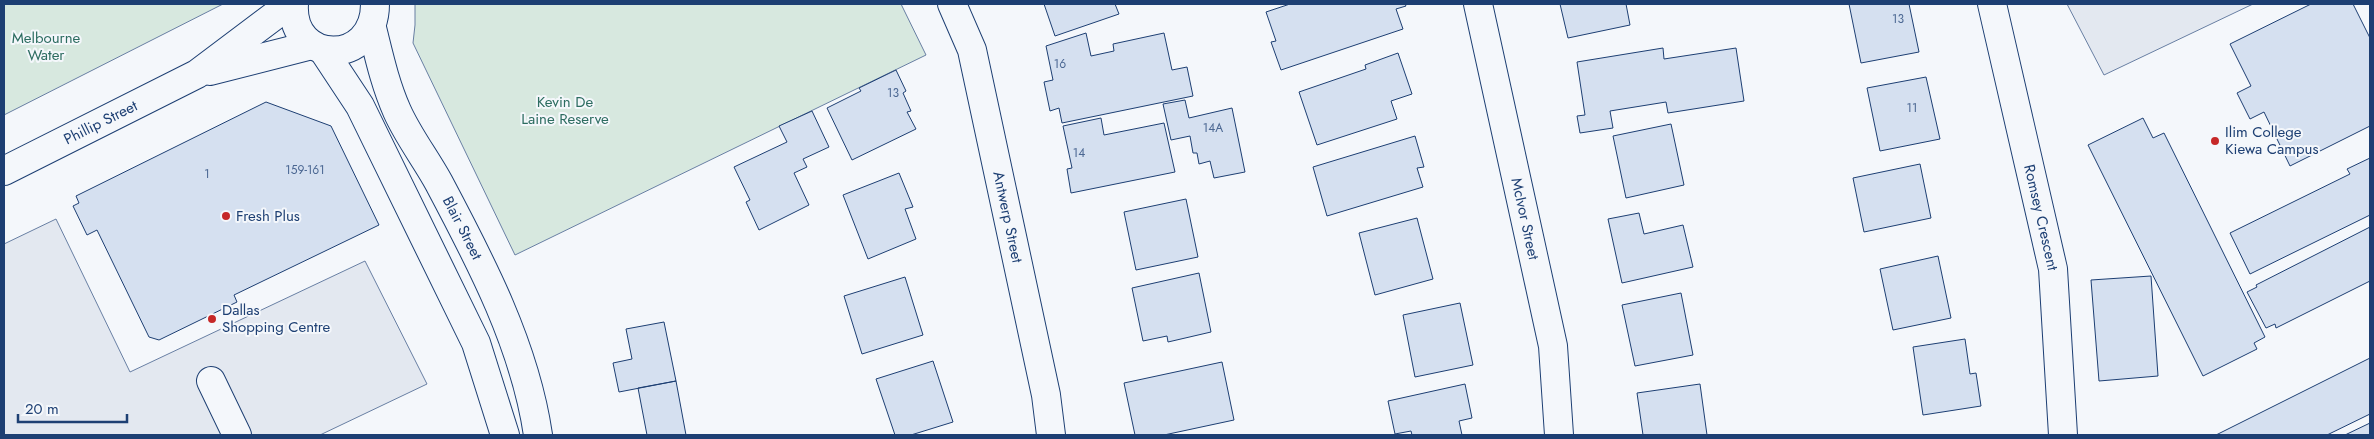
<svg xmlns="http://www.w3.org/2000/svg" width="2374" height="439" font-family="Jost,sans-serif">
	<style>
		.green { fill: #d7e8df; stroke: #687fa3 }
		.parking { fill: #e3e8f0; stroke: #687fa3 }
		.building { fill: #d5e0f0; stroke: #1d3f73 }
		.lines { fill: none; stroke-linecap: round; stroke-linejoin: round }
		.minor-casing { stroke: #1d3f73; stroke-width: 30 }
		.minor { stroke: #f4f7fb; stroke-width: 28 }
		.poi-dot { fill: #c62828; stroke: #f4f7fb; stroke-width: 2 }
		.labels { text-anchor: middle; stroke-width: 4; stroke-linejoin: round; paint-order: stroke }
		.number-label { font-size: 12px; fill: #4b6792 }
		.park-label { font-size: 15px; fill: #2c6c60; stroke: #f4f7fb }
		.street-label { font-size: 15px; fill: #1d3f73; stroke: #f4f7fb }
		.poi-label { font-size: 15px; fill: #1d3f73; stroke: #f4f7fb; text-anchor: start }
	</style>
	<rect width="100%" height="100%" fill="#f4f7fb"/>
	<!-- green -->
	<path class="green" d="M4,4H223L4,115Z
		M415,4H901L926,55L515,255L413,43L415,25Z"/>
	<!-- parking -->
	<path class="parking" d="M2067,4H2253L2104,75Z
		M56,219L130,372L365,261L427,384L320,435H4V244Z"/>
	<!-- building -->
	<path class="building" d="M1044,4H1115L1119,14L1055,36Z
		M1290,4H1405L1406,6L1396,9L1403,29L1281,70L1271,42L1276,41L1266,12Z
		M1560,4H1626L1630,25L1568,38Z
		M1849,4H1909L1919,52L1861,63Z
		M2311,4H2353L2370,38V126L2290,166L2264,112L2250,119L2237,93L2251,86L2230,44Z
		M1086,33L1091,56L1114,51L1113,44L1164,33L1172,70L1187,67L1193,96L1062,123L1059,108L1050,111L1044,82L1053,80L1046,46Z
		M1663,48L1664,59L1736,48L1744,101L1668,113L1666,102L1610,111L1613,128L1580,133L1577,116L1585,115L1577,62Z
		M1398,53L1412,94L1391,101L1397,119L1317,145L1299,92L1366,69L1365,65Z
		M896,70L906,91L903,93L911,111L907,112L916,129L852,160L827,108L861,91L859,88Z
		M1926,77L1940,139L1880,151L1867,88Z
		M1185,100L1189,118L1232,108L1245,172L1214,178L1210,161L1199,164L1197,153H1193L1190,136L1171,140L1163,104Z
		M266,102L331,126L379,225L234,295L237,302L159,340L149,337L97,230L87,235L73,206L79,203L76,196Z
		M812,111L829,147L803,159L807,167L794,173L809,205L759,230L746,202L750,200L734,167L787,142L779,126Z
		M1101,118L1104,135L1164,123L1175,172L1071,193L1067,169L1072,168L1063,126Z
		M2143,118L2153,138L2164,133L2265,337L2254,343L2257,349L2203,376L2088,145Z
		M1671,124L1684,185L1626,198L1613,136Z
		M1415,136L1424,167L1417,168L1423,187L1327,216L1313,167Z
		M2370,158V215L2250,274L2230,233L2350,174L2347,169Z
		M1920,164L1931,218L1864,232L1853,178Z
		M899,173L913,207L905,209L916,239L868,259L843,195Z
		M1186,199L1198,257L1136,270L1124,212Z
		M1639,213L1644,234L1683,225L1693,267L1622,283L1608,219Z
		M1417,218L1433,279L1375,295L1359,233Z
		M2370,227V281L2276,328L2275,324L2266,328L2247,292L2257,287L2256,285Z
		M1938,256L1951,318L1893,330L1880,269Z
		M1199,273L1211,332L1168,342L1167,336L1143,341L1132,288Z
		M2151,276L2158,376L2099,381L2091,280Z
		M905,277L923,335L862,354L844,296Z
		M1681,293L1693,355L1635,366L1622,305Z
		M1460,303L1473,365L1415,377L1403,315Z
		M664,322L676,381L619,392L613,363L632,359L626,329Z
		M1965,339L1970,374L1976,373L1981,406L1923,415L1913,347Z
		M2370,358V414L2327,435H2216Z
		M933,361L953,422L911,435H895L876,379Z
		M1222,362L1234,420L1164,435H1135L1124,383Z
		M676,381L686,435H647L638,388Z
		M1465,384L1472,418L1459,421L1462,435H1412L1411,431L1395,434L1388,401Z
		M1700,384L1707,435H1643L1637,393Z
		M2370,423V435H2345Z"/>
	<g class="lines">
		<!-- minor casing -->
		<g class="minor-casing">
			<g id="minor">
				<path d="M294,4C290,65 375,67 375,4"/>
				<path id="s1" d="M952,4L972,50L1046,395L1051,435"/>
				<path id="s2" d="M1478,4L1553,346L1559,435"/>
				<path id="s3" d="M1992,4L2053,269L2063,435"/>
				<path id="s4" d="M372,28C379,56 385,84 397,111C408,136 426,159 439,183C481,262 525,346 538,435"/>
				<path d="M323,50L360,106L476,343L505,435"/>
				<path d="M210,71L312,45"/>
				<path id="s5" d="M4,171L197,74L290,4"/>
				<path d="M211,381L237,435"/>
			</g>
		</g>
		<!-- minor -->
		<use href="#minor" class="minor"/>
	</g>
	<!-- markers -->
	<g class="poi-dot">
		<circle cx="2215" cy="141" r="5"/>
		<circle cx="226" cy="216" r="5"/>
		<circle cx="212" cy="319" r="5"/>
	</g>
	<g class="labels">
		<!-- number labels -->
		<g class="number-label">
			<text x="1898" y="23">13</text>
			<text x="1060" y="68">16</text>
			<text x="893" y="97">13</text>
			<text x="1912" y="112">11</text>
			<text x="1213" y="132">14A</text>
			<text x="1079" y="157">14</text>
			<text x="305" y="174">159-161</text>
			<text x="207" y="178">1</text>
		</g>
		<!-- park labels -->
		<g class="park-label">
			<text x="46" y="43">Melbourne<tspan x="46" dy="17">Water</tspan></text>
			<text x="565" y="107">Kevin De<tspan x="565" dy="17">Laine Reserve</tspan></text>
		</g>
		<!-- street labels -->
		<g class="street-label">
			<text dy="5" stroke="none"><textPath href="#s5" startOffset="108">Phillip Street</textPath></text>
			<text dy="5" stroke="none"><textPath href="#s1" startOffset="221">Antwerp Street</textPath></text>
			<text dy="5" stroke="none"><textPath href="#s3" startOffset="219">Romsey Crescent</textPath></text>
			<text dy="5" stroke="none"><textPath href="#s2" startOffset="220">McIvor Street</textPath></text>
			<text dy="5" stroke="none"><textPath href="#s4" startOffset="221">Blair Street</textPath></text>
		</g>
		<!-- poi labels -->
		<g class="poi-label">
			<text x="2225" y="137">Ilim College<tspan x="2225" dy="17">Kiewa Campus</tspan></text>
			<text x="236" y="221">Fresh Plus</text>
			<text x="222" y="315">Dallas<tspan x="222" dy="17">Shopping Centre</tspan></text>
		</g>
	</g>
	<!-- border -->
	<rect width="2374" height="439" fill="none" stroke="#1d3f73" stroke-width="10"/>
	<!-- scale -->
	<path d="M18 414v8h109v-8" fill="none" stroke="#1d3f73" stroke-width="2.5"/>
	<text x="25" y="414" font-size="15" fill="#1d3f73" stroke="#f4f7fb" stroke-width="4" paint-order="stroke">20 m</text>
</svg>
